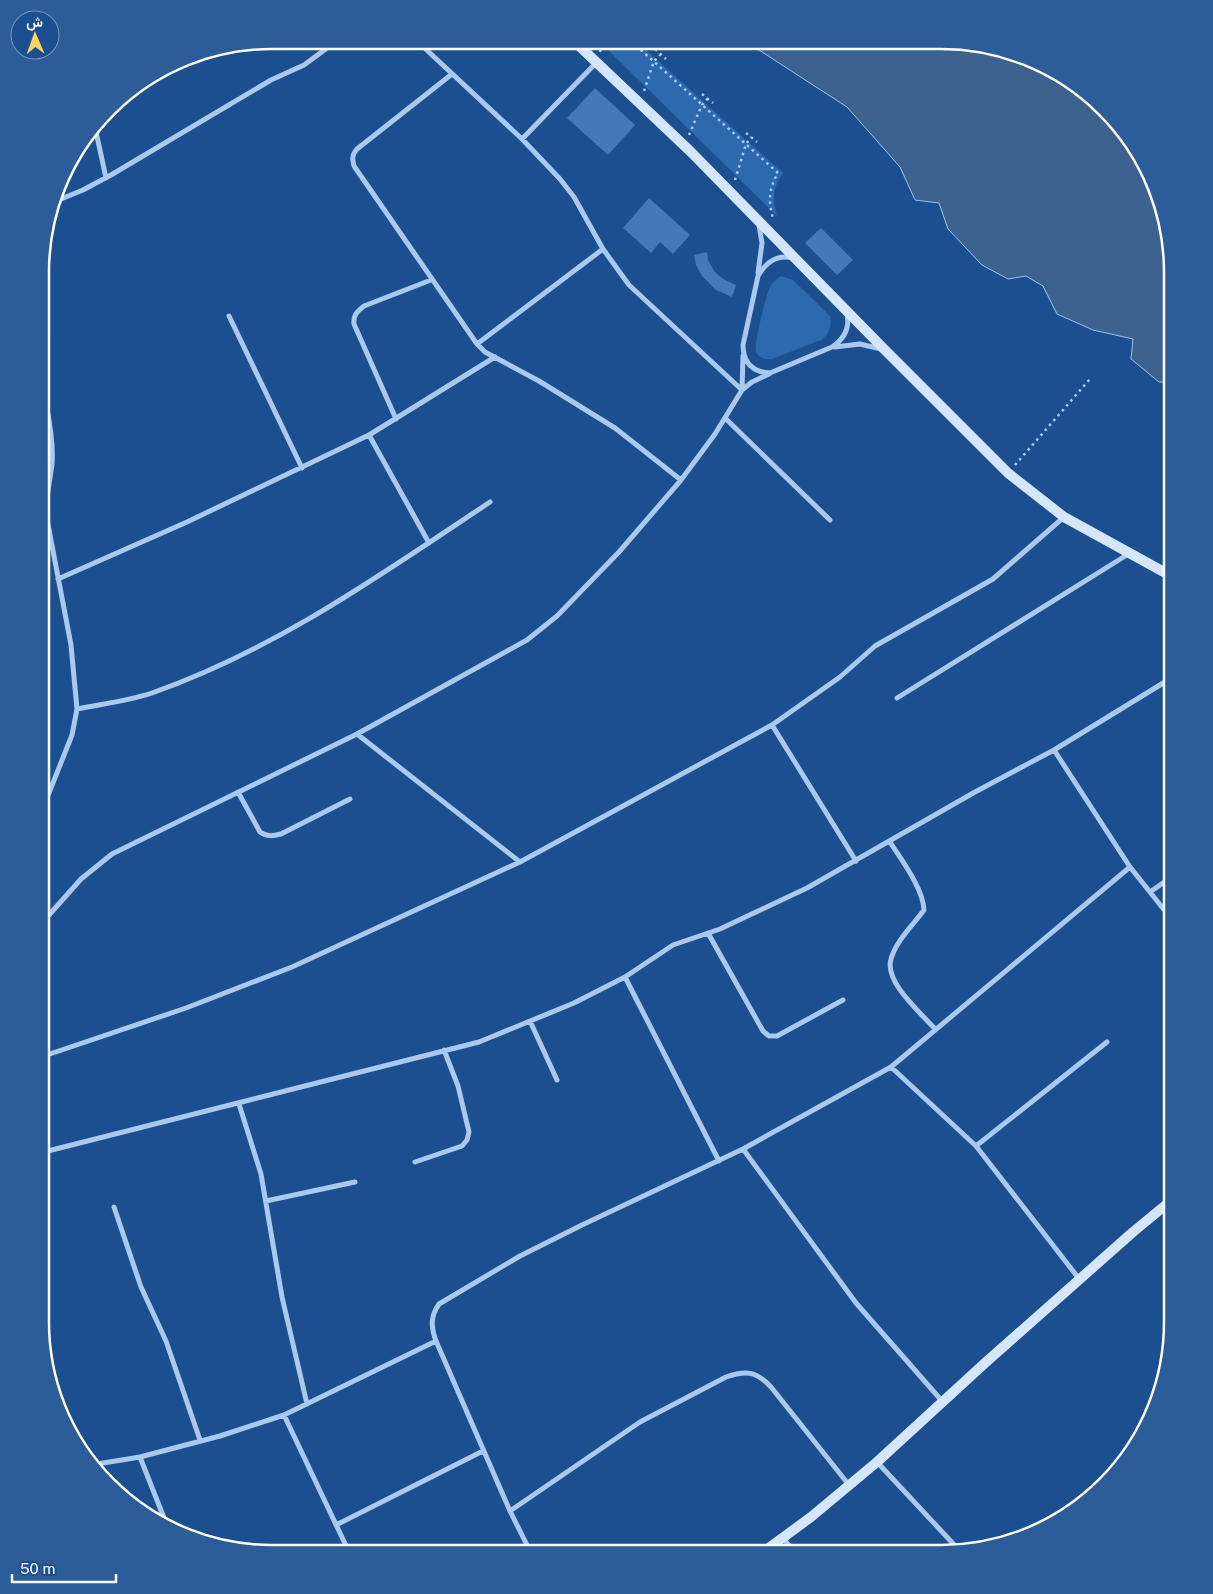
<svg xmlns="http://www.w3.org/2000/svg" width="1213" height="1594" font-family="'Public Sans',Vazirmatn,sans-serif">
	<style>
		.green { fill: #2e69ad }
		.water { fill: #3c6290; stroke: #9cc4f0 }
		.building { fill: #4478b7 }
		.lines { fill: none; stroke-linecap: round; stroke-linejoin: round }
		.path { stroke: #a9c9ee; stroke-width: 2.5; stroke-dasharray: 2.5 4; stroke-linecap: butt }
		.street { stroke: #a9c9ee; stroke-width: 5 }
		.secondary { stroke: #d6e6fa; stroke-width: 10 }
		.rim { fill: none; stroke: #fff; stroke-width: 2.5 }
	</style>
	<rect width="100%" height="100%" fill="#1b4f8f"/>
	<!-- green -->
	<path class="green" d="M599,41H636L783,173C773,187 772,199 777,216Z
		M781,276L793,280L830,316C832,327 829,334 821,340L772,359C766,360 758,358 756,351C754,344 766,294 770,287C773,282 776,279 781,276Z"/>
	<!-- water -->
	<path class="water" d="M745,41L972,42L1030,58L1082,88L1149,169L1173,272V382H1159L1131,359L1133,339L1093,330L1057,314L1043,286L1026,276L1008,279L982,265L948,229L939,203L915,200L900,167L847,107Z"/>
	<!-- building -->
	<path class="building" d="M595,88L635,125L608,155L567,118Z
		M649,198L690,235L673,254L660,242L651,253L623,228Z
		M821,228L853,260L837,275L805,243Z
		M707,252L708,260L714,271L723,279L736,285L732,297L716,290L702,276L696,265L694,255Z"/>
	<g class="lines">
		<!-- path -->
		<path class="path" d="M631,41L778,173C769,187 768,202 773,218
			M655,49L666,59
			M600,52L603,41
			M644,91L654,61L661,54
			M702,94L713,103
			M746,133L757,142
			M689,135L702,105L708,98
			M735,180L746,144L751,137
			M1015,465L1090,379"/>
		<!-- street -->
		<path class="street" d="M452,74L357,149C352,155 352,158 354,166L477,344L485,352L539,381L615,428L681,480
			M95,127L106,178
			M522,139L596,63
			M56,201L83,190L111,175L271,80L304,65L338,40
			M792,258C776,254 765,264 758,276L743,345C743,363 753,372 770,373L832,347C844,339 850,328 847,314
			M758,273L762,243L759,225
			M229,316L302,468
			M477,344L603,249
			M835,347L860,344L881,349
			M743,356L742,390L752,382L769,374
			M725,418L830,520
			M396,419L354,324C353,315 357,312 364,306L431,280
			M369,435L429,543
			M58,579L187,522L369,435L495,357
			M897,698L1130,553
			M77,709C102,704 128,701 152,693C275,650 382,574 490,502
			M772,725L856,861
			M357,734L520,862
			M1054,750L1130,867L1173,921
			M238,792L260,832C267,837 273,836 281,834L350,799
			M41,813L72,735L77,709L71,645L46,514C46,497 50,481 52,464C54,437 46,407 42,380
			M890,842C902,861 923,888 924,910C913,925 896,941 891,959C884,982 921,1013 935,1029
			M1150,892L1173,876
			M41,924L81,879L112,854L357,734L527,640L557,616L619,552L681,480L715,434L742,390L629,285L603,249L574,197L560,179L522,139L416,40
			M708,933L763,1031L769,1036H777L843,1000
			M625,977L719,1161
			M530,1021L557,1080
			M41,1057L186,1008L292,967L520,862L772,725L840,677L875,646L993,579L1064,517
			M891,1067L976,1146L1080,1280
			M239,1104L261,1174L282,1297L307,1404
			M976,1146L1107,1042
			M743,1149L856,1303L942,1401
			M40,1153L479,1042L574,1003L625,977L673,945L720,929L807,888L975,792L1054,750L1173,677
			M415,1162L462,1146L467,1140L469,1132L458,1086L444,1050
			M266,1201L355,1182
			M114,1207L141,1287L166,1341L200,1440
			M284,1415L349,1552
			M140,1457L166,1523
			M877,1462L959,1550
			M91,1465L140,1457L220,1436L284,1415L436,1341
			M510,1511L640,1422L726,1377C746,1370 756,1371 771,1387L849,1485
			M336,1525L483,1451
			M1045,1530L1096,1487L1125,1461
			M783,1538L796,1554
			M531,1553L510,1511L436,1341C431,1327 430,1317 439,1304L520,1256L582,1225L743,1149L891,1067L1130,867"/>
		<!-- secondary -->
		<path class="secondary" d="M574,41L691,152L884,349L1008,473L1064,517L1173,577
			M762,1553L811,1517L877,1462L985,1363L1133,1232L1173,1199"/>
	</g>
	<!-- crop -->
	<path d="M0 0H1213V1594H0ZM272 49H941A223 223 0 0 1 1164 272V1322A223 223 0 0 1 941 1545H272A223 223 0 0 1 49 1322V272A223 223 0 0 1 272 49Z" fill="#2d5d98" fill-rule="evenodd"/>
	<path class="rim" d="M272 49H941A223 223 0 0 1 1164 272V1322A223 223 0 0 1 941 1545H272A223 223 0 0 1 49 1322V272A223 223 0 0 1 272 49Z"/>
	<!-- north arrow -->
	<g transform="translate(35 35) rotate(358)"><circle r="24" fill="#1b4f8f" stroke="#7695bc"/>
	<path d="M0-4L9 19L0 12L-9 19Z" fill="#ffd166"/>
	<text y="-8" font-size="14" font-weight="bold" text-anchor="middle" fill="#ffffff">ش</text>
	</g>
	<!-- scale -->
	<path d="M12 1574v8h104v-8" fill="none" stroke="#ffffff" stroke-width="2.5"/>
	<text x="20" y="1574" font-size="15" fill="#ffffff" stroke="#1b4f8f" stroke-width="4" paint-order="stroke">50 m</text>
</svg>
